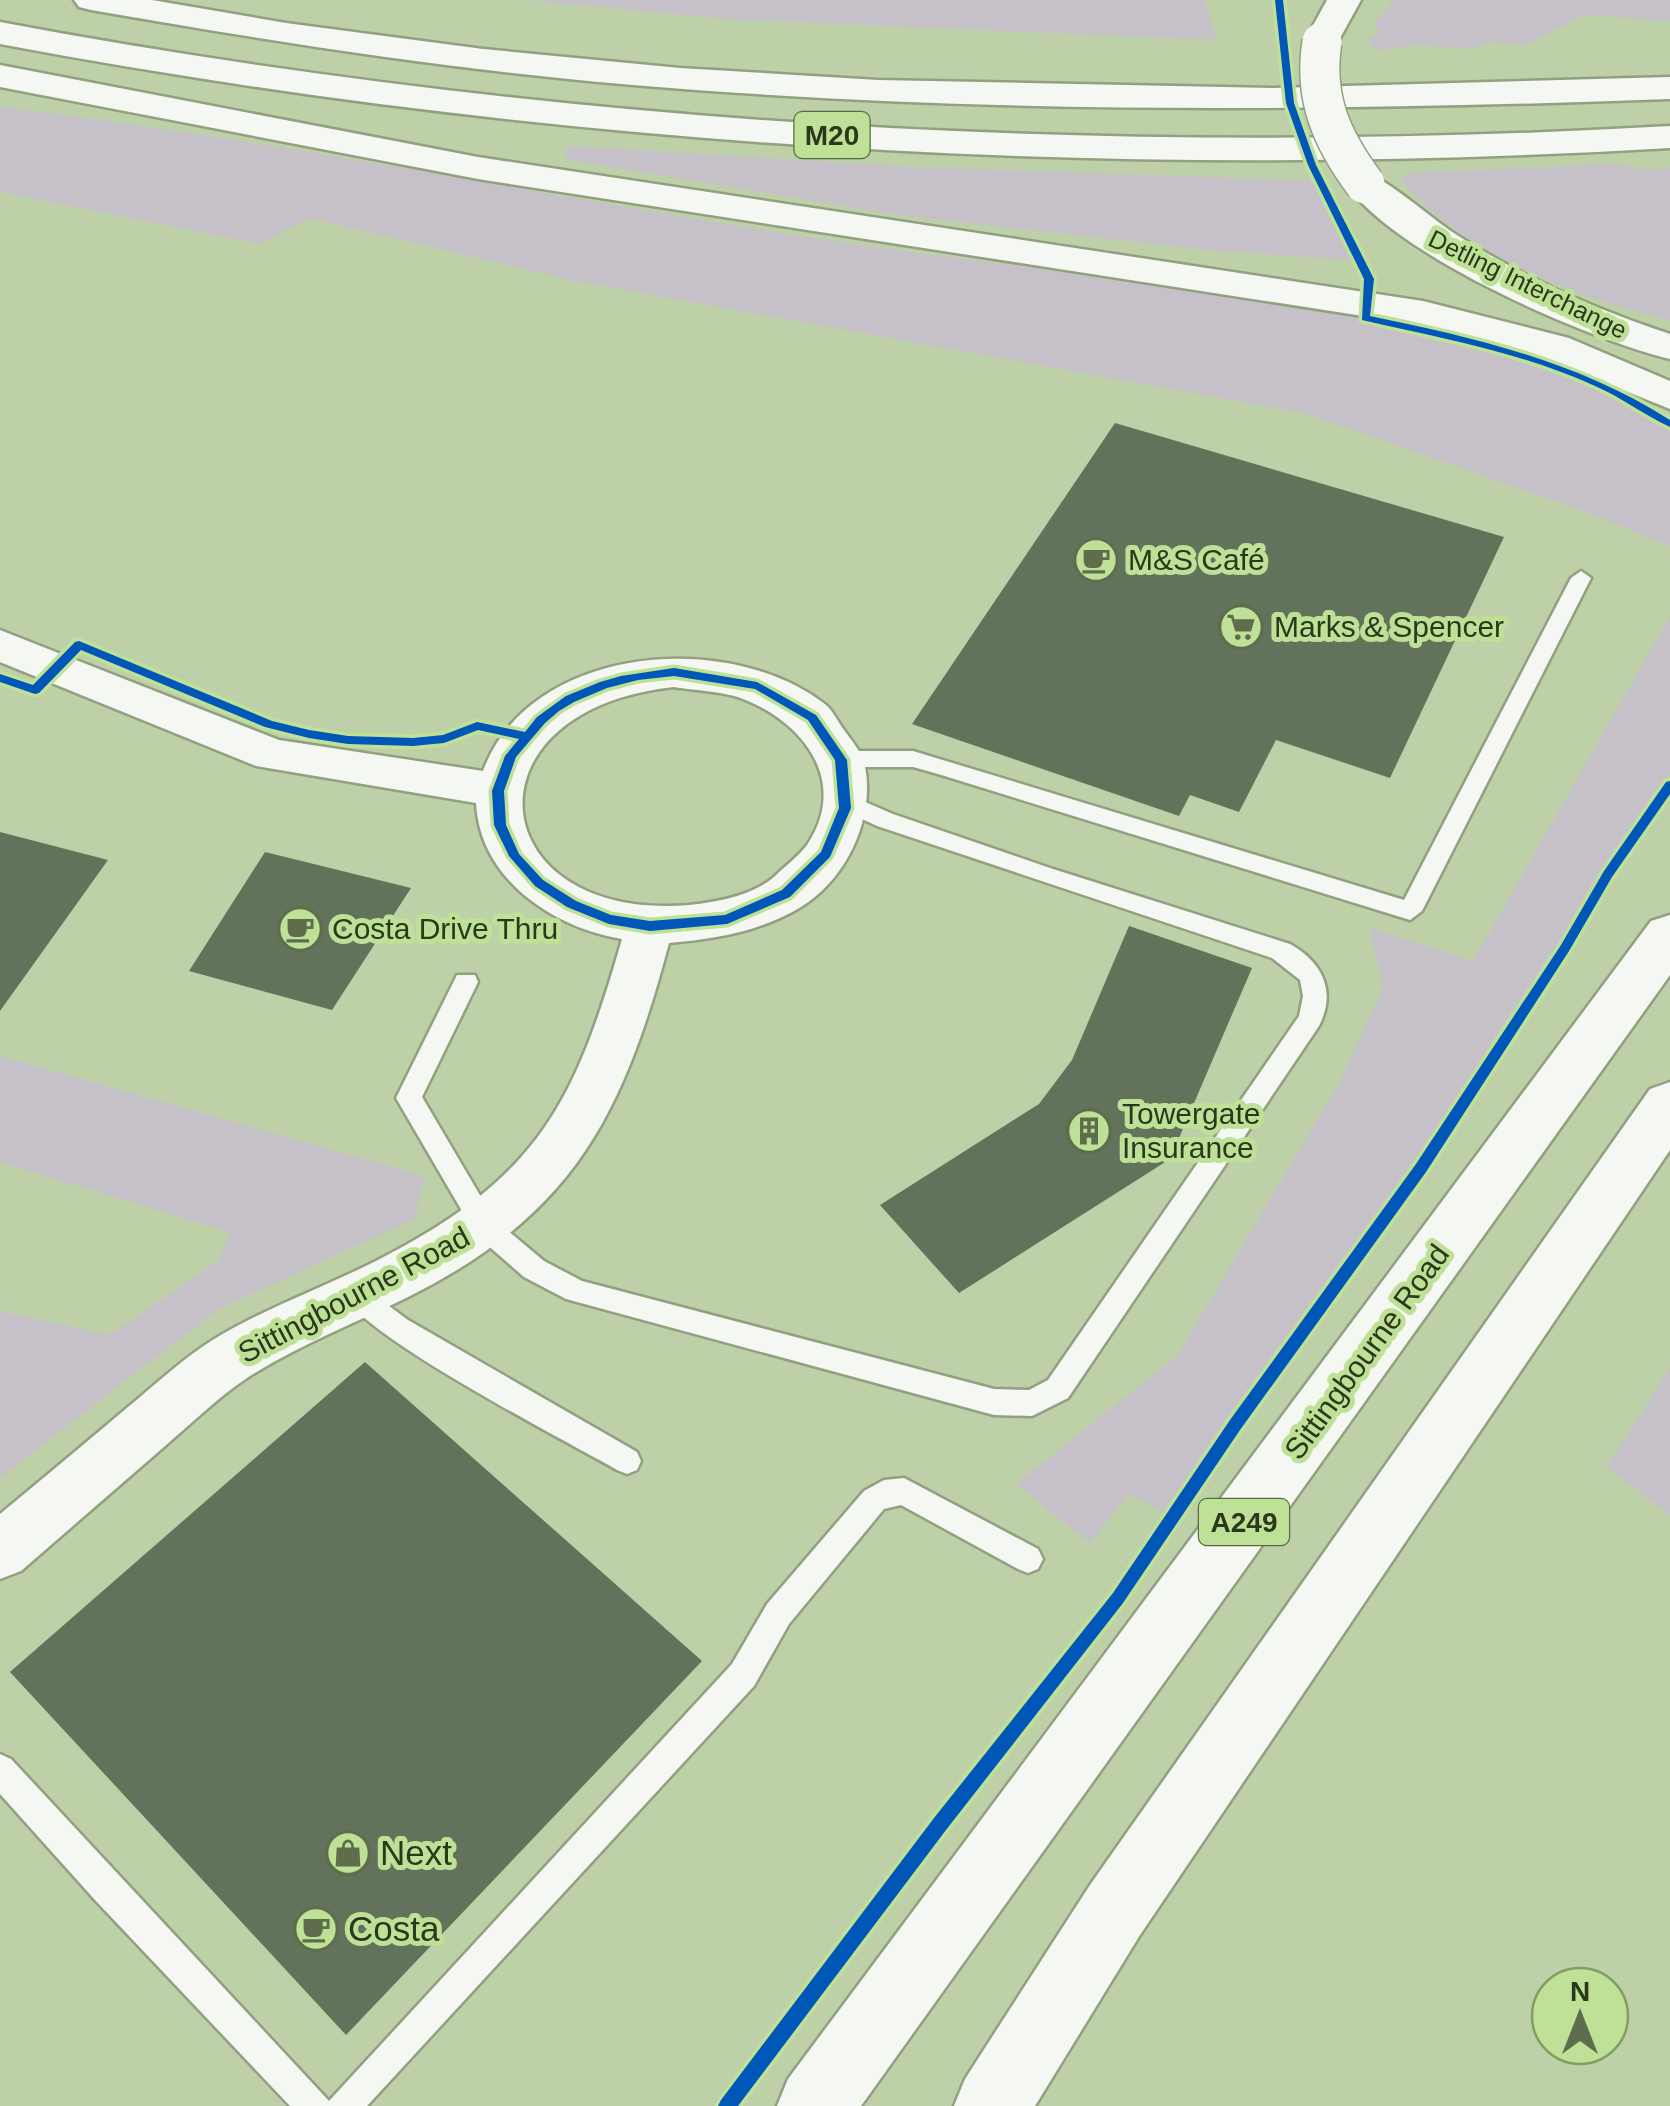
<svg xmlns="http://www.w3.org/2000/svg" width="1670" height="2106" font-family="Helvetica,sans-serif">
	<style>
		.green { fill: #c6c1c8 }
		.building { fill: #62725b }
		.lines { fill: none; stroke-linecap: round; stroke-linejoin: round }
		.service-casing { stroke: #92a081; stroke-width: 5 }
		.minor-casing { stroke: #92a081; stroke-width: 5 }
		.trunk-casing { stroke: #92a081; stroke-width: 5 }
		.motorway-casing { stroke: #92a081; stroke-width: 5 }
		.service { fill: #f5f8f2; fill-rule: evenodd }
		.minor { fill: #f5f8f2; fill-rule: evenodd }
		.trunk { fill: #f5f8f2; fill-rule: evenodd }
		.motorway { fill: #f5f8f2; fill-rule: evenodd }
		.trunk-bridge-casing { stroke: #92a081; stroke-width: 42; stroke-linecap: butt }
		.trunk-bridge { stroke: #f5f8f2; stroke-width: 39 }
		.cycleway-casing { stroke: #bee197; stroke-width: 7 }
		.cycleway { fill: #0057b8; fill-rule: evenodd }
		.labels { text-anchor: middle; stroke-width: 10; stroke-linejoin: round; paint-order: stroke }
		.far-street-label { font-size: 25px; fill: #2b381b; stroke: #bee197 }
		.shield { fill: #bee197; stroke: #576b40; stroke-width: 2.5 }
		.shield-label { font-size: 28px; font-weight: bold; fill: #2b381b }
		.poi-label { font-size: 30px; fill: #2b381b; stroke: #bee197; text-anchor: start }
		.street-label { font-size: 30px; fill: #2b381b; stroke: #bee197 }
		.near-poi-label { font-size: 35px; fill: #2b381b; stroke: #bee197; text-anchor: start }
	</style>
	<rect width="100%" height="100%" fill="#bdd0a8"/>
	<!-- green -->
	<path class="green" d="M529,0H1205L1216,40L724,19Z
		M1394,0H1670V21L1585,15L1526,45L1491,42L1472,49L1415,45L1376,51L1368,40L1380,32L1374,24Z
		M0,107C276,140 547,197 821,239C1016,269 1213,285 1406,327C1495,347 1594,370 1670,424V546L1581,510L1304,413L575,281L309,218L260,244L0,192Z
		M567,146L916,167L1322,181L1361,261L1208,250L891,214L565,159Z
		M1617,164L1646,170L1670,168V320C1596,303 1504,269 1444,221C1428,209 1414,193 1399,179L1411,173Z
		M1670,616V772L1608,874L1340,1279L1172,1517L1129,1494L1090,1543L1016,1484L1177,1356L1338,1085L1383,989L1370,928L1473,961Z
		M0,1056L424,1176L414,1219L217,1310L0,1478V1311L110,1335L219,1260L229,1232L0,1162Z
		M1670,1367V1515L1607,1467Z"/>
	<!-- building -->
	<path class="building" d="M1115,423L1504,537L1390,778L1276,740L1239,812L1190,795L1179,816L912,724Z
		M0,832L108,860L0,1011Z
		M265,852L411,888L332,1010L189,971Z
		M1129,926L1252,968L1170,1159L959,1293L880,1205L1039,1104L1072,1060Z
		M365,1362L702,1661L346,2035L10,1672Z"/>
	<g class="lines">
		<!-- service casing -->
		<g class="service-casing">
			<path id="service" d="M1581,571L1591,578L1422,911L1410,920L938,774L913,767H843L832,759L843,751H913L1404,900L1571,578Z
				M849,795L893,814L1053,869L1290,944C1322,962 1337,991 1319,1026L1068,1398L1032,1416L994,1415L566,1299L524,1277L476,1235L396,1098L457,975H475L478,982L422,1097L494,1219L544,1261L582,1281L994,1389L1029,1390L1048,1380L1299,1016L1303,996L1300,980L1272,958L877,826L841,809L838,803Z
				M358,1283L408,1320L637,1452L641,1461L637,1470L627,1474L617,1470C566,1441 364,1337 344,1295L348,1287Z
				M904,1478L1038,1549L1043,1559L1038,1569L1028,1573L1018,1569L901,1505L884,1509L789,1624L754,1686L367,2106H290L95,1900L0,1794V1754L11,1759L329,2101L732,1664L767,1604L864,1491L884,1480Z"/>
		</g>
		<!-- minor casing -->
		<g class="minor-casing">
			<path id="minor" d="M0,630L279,740L483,771C530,644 730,629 826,705C833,711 838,722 844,730C851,740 861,751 864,762C877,815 847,879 801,907C759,932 716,939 669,943C623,1114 575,1213 410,1296C356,1323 298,1345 247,1378C217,1398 192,1423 165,1446C117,1488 69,1529 21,1571L0,1579V1514C43,1478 86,1443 128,1407C155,1385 181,1360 211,1341C263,1309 320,1289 374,1262C536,1180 574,1107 622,939C552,927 480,879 476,803L256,766L0,662ZM674,687C697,691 727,691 748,701C807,726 848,784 807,845C799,856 784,867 774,877C752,896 717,902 689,905C482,922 458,710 674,687Z"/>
		</g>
		<!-- trunk casing -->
		<g class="trunk-casing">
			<path id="trunk" d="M1327,0H1361L1334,49L1322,53L1310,49L1304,42Z
				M1365,173C1387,178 1435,222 1460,237C1525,278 1597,310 1670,334V359C1585,338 1396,256 1346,184L1352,176Z
				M1670,915V975L861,2106H777L788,2079L1651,921Z
				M1670,1082V1150L1140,1935L1035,2106H954L965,2079L1090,1885L1650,1089Z"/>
		</g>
		<!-- motorway casing -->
		<g class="motorway-casing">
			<path id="motorway" d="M74,0H152L286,23L483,49L680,68L878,80L1274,88L1670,77V99C1340,111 1012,114 683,89C484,75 287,44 91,10L79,7Z
				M0,22C549,125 1112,158 1670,126V148C1112,181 549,147 0,44Z
				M0,65L478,157L1423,301L1569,338L1670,381V409L1539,356L1421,325L478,179L0,87Z"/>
		</g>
		<!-- service -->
		<use href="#service" class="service"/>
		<!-- minor -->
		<use href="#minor" class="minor"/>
		<!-- trunk -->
		<use href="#trunk" class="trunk"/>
		<!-- motorway -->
		<use href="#motorway" class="motorway"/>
		<!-- trunk-bridge casing -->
		<g class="trunk-bridge-casing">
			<path id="trunk-bridge" d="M1322,42C1313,98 1332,140 1365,184"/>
		</g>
		<!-- trunk-bridge -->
		<use href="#trunk-bridge" class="trunk-bridge"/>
		<!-- cycleway casing -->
		<g class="cycleway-casing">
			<path id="cycleway" d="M1275,0H1283L1294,103L1316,165L1374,279L1370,316C1476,338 1577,361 1670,420V427C1644,415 1621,397 1595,386C1520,352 1441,338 1362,320L1364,279L1308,165L1286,103Z
				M79,641L272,721L309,730L348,736L413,738L443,735L477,722L525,732L537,717L566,696L600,682L621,676L674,668L757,682L816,715L847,760L851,808L830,857L790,897L727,924L650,931L609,924L567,907L535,886L509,856L494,825L492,791L505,756L519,739L478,730L444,743L413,746L348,744L309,738L265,727L81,650L39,693L35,694L0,682V674L33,685L75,642ZM674,676L755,689L808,720L835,760L839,808L821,852L782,890L725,915L650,921L611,915L576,901L543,880L519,854L506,825L504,791L516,757L545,723L559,711L574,702L607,688L638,680Z
				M1670,781V794L1612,877L1569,951L1426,1172L1240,1430L1123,1603L946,1830L738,2106H718L721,2100L934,1818L1113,1593L1230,1420L1416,1164L1561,945L1604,871L1666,782Z"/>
		</g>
		<!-- cycleway -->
		<use href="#cycleway" class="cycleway"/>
	</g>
	<!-- icons -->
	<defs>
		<g id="cafe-ring" transform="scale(2.25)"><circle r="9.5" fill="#bee197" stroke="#5e6d4c" stroke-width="1.5"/><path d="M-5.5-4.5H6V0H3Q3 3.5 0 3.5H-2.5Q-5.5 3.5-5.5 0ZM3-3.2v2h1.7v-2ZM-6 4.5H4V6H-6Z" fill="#5e6d4c"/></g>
		<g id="supermarket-ring" transform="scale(2.25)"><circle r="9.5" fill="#bee197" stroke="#5e6d4c" stroke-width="1.5"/><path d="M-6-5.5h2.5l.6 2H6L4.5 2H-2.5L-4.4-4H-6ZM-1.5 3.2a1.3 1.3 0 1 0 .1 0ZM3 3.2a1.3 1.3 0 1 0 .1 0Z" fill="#5e6d4c"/></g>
		<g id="building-ring" transform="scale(2.25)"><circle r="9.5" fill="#bee197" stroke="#5e6d4c" stroke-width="1.5"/><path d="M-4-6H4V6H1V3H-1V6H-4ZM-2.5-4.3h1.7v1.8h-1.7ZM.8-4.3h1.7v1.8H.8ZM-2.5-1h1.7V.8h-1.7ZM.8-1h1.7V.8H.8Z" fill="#5e6d4c"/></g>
		<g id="shop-ring" transform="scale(2.25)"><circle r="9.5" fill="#bee197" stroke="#5e6d4c" stroke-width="1.5"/><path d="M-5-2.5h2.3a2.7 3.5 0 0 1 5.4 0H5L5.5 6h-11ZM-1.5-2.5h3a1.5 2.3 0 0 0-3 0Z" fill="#5e6d4c"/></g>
	</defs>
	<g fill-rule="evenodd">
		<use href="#cafe-ring" x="1096" y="560"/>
		<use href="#supermarket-ring" x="1241" y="627"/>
		<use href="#cafe-ring" x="300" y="929"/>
		<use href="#building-ring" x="1089" y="1131"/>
		<use href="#shop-ring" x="348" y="1853"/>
		<use href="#cafe-ring" x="316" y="1929"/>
	</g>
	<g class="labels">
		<!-- far-street labels -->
		<g class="far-street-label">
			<text transform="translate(1528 284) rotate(26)" y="9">Detling Interchange</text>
		</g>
		<!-- shield labels -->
		<g class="shield">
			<rect x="794.5" y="112" width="75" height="46" rx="8"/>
			<rect x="1199" y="1499" width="90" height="46" rx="8"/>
		</g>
		<g class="shield-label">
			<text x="832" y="145">M20</text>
			<text x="1244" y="1532">A249</text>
		</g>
		<!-- poi labels -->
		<g class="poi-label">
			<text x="1128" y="570">M&amp;S Café</text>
			<text x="1274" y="637">Marks &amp; Spencer</text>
			<text x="332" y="939">Costa Drive Thru</text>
			<text x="1122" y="1124">Towergate<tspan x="1122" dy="34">Insurance</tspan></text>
		</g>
		<!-- street labels -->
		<g class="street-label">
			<text transform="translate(354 1295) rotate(-28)" y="10">Sittingbourne Road</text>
			<text transform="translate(1367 1352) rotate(-54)" y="10">Sittingbourne Road</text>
		</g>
		<!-- near-poi labels -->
		<g class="near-poi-label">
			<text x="380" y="1865">Next</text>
			<text x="348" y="1941">Costa</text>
		</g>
	</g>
	<!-- north arrow -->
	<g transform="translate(1580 2016)"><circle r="48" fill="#bee197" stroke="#839d65" stroke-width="2.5"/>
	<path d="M0-8L18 38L0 25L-18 38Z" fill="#5e6d4c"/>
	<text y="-15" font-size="28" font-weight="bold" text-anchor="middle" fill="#2b381b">N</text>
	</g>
</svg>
